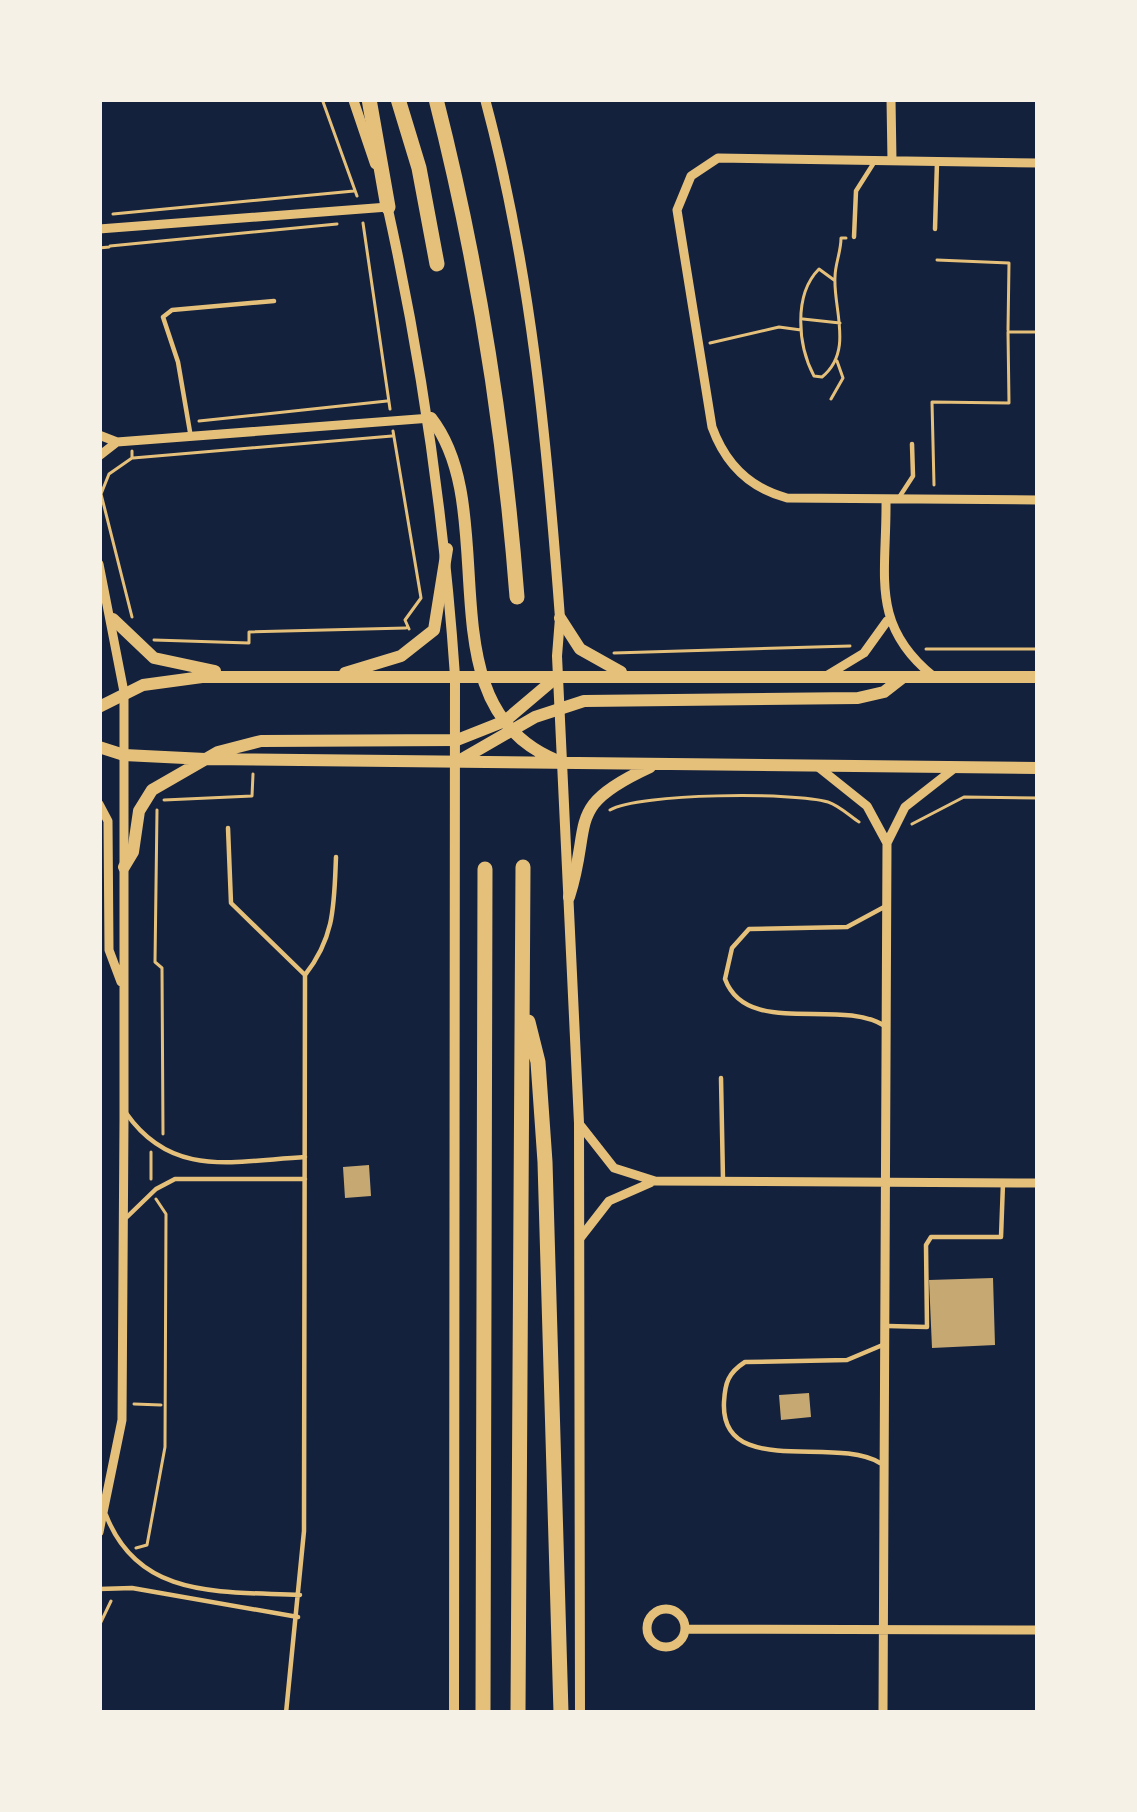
<svg xmlns="http://www.w3.org/2000/svg" width="1137" height="1812" font-family="'Fira Sans',sans-serif">
	<style>
		.building { fill: #c6a872 }
		.lines { fill: none; stroke-linecap: round; stroke-linejoin: round }
		.path { stroke: #e5c07b; stroke-width: 3 }
		.service { stroke: #e5c07b; stroke-width: 4.5 }
		.minor { stroke: #e5c07b; stroke-width: 9 }
		.tertiary { stroke: #e5c07b; stroke-width: 10 }
		.secondary { stroke: #e5c07b; stroke-width: 12 }
		.trunk { stroke: #e5c07b; stroke-width: 15 }
	</style>
	<rect width="100%" height="100%" fill="#14213d"/>
	<!-- building -->
	<path class="building" d="M369,1165L371,1196L345,1198L343,1167Z
		M993,1278L995,1345L932,1348L929,1280Z
		M809,1393L811,1417L781,1420L779,1395Z"/>
	<g class="lines">
		<!-- path -->
		<path class="path" d="M322,99L357,196
			M113,214L354,191
			M363,223L390,409
			M110,246L337,224
			M99,248L109,247
			M937,260L1009,263L1008,330
			M834,280L819,269C793,295 798,346 814,376L822,377C854,351 833,309 835,277C835,264 841,252 841,238H846
			M803,319L840,323
			M710,343L779,327L801,330
			M831,399L843,378L837,361
			M199,421L387,401
			M393,431L421,598L405,620L409,629
			M133,458L392,436
			M934,485L932,402L1009,403L1008,332H1038
			M132,617L101,494L109,474L132,458V451
			M154,640L249,643V632L406,628
			M926,649H1038
			M614,653L850,646
			M164,800L252,796L253,774
			M157,810L155,962L162,968L163,1134
			M610,810C638,793 796,792 828,802C840,806 851,817 859,822
			M912,824L964,797L1038,798
			M151,1152V1179
			M134,1404L161,1405
			M136,1548L147,1545L165,1447L166,1214L156,1199
			M99,1626L111,1601"/>
		<!-- service -->
		<path class="service" d="M935,229L937,162
			M854,237L856,191L875,161
			M190,432L178,362L163,317L172,310L274,301
			M900,496L913,476L912,444
			M228,828L231,903L305,975
			M885,1026C839,997 747,1038 725,979L732,948L749,929L847,927L886,906
			M721,1078L723,1180
			M126,1113C172,1179 234,1161 305,1157
			M127,1217L156,1189L175,1179H305
			M888,1326L927,1327L926,1245L931,1237H1001L1003,1183
			M880,1463C834,1435 720,1479 724,1402C725,1383 728,1373 745,1362L847,1360L885,1344
			M106,1515C139,1600 221,1591 300,1595
			M99,1589L132,1588L298,1617
			M286,1713L304,1531L305,975C335,937 334,905 336,857"/>
		<!-- minor -->
		<path class="minor" d="M891,99L892,161
			M1038,163L718,158L691,176L677,210L712,427C725,463 749,488 787,498L1038,500
			M99,229L388,207
			M99,435L117,442L431,418
			M99,456L117,442
			M886,500C887,575 869,624 933,676
			M99,564L124,692V1120L122,1420L99,1532
			M826,676L864,653L887,621
			M817,766L867,806L887,843
			M99,804L108,821L109,950L121,982
			M581,1126L614,1168L655,1181L1038,1183
			M581,1237L609,1201L650,1183
			M647 1628a19 19 0 1 1 38 0a19 19 0 1 1-38 0Z
			M685,1629L1038,1630
			M883,1713L887,843L905,807L956,767"/>
		<!-- tertiary -->
		<path class="tertiary" d="M353,99L375,164
			M485,99C531,270 547,442 560,618L557,656L579,1123L580,1713
			M387,205C422,362 444,515 455,676L454,1713"/>
		<!-- secondary -->
		<path class="secondary" d="M431,418C505,513 421,705 556,760
			M560,618L580,649L621,672
			M113,619L154,658L215,671
			M345,673L401,656L434,630L447,549
			M99,707L143,685L202,677H1038
			M99,747L124,755L205,759L1038,768
			M457,762L535,717L584,701L858,698L884,692L902,678
			M124,867L133,852L139,811L152,790L218,752L261,741L457,740L505,721L558,676
			M569,897C593,822 563,807 650,767"/>
		<!-- trunk -->
		<path class="trunk" d="M369,99L388,207
			M398,99L419,168L437,264
			M436,99C478,264 504,428 517,597
			M528,1022L538,1062L545,1162L561,1713
			M483,1713L485,869
			M518,1713L523,867"/>
	</g>
	<!-- border -->
	<rect width="1137" height="1812" fill="none" stroke="#f6f1e7" stroke-width="204"/>
</svg>
